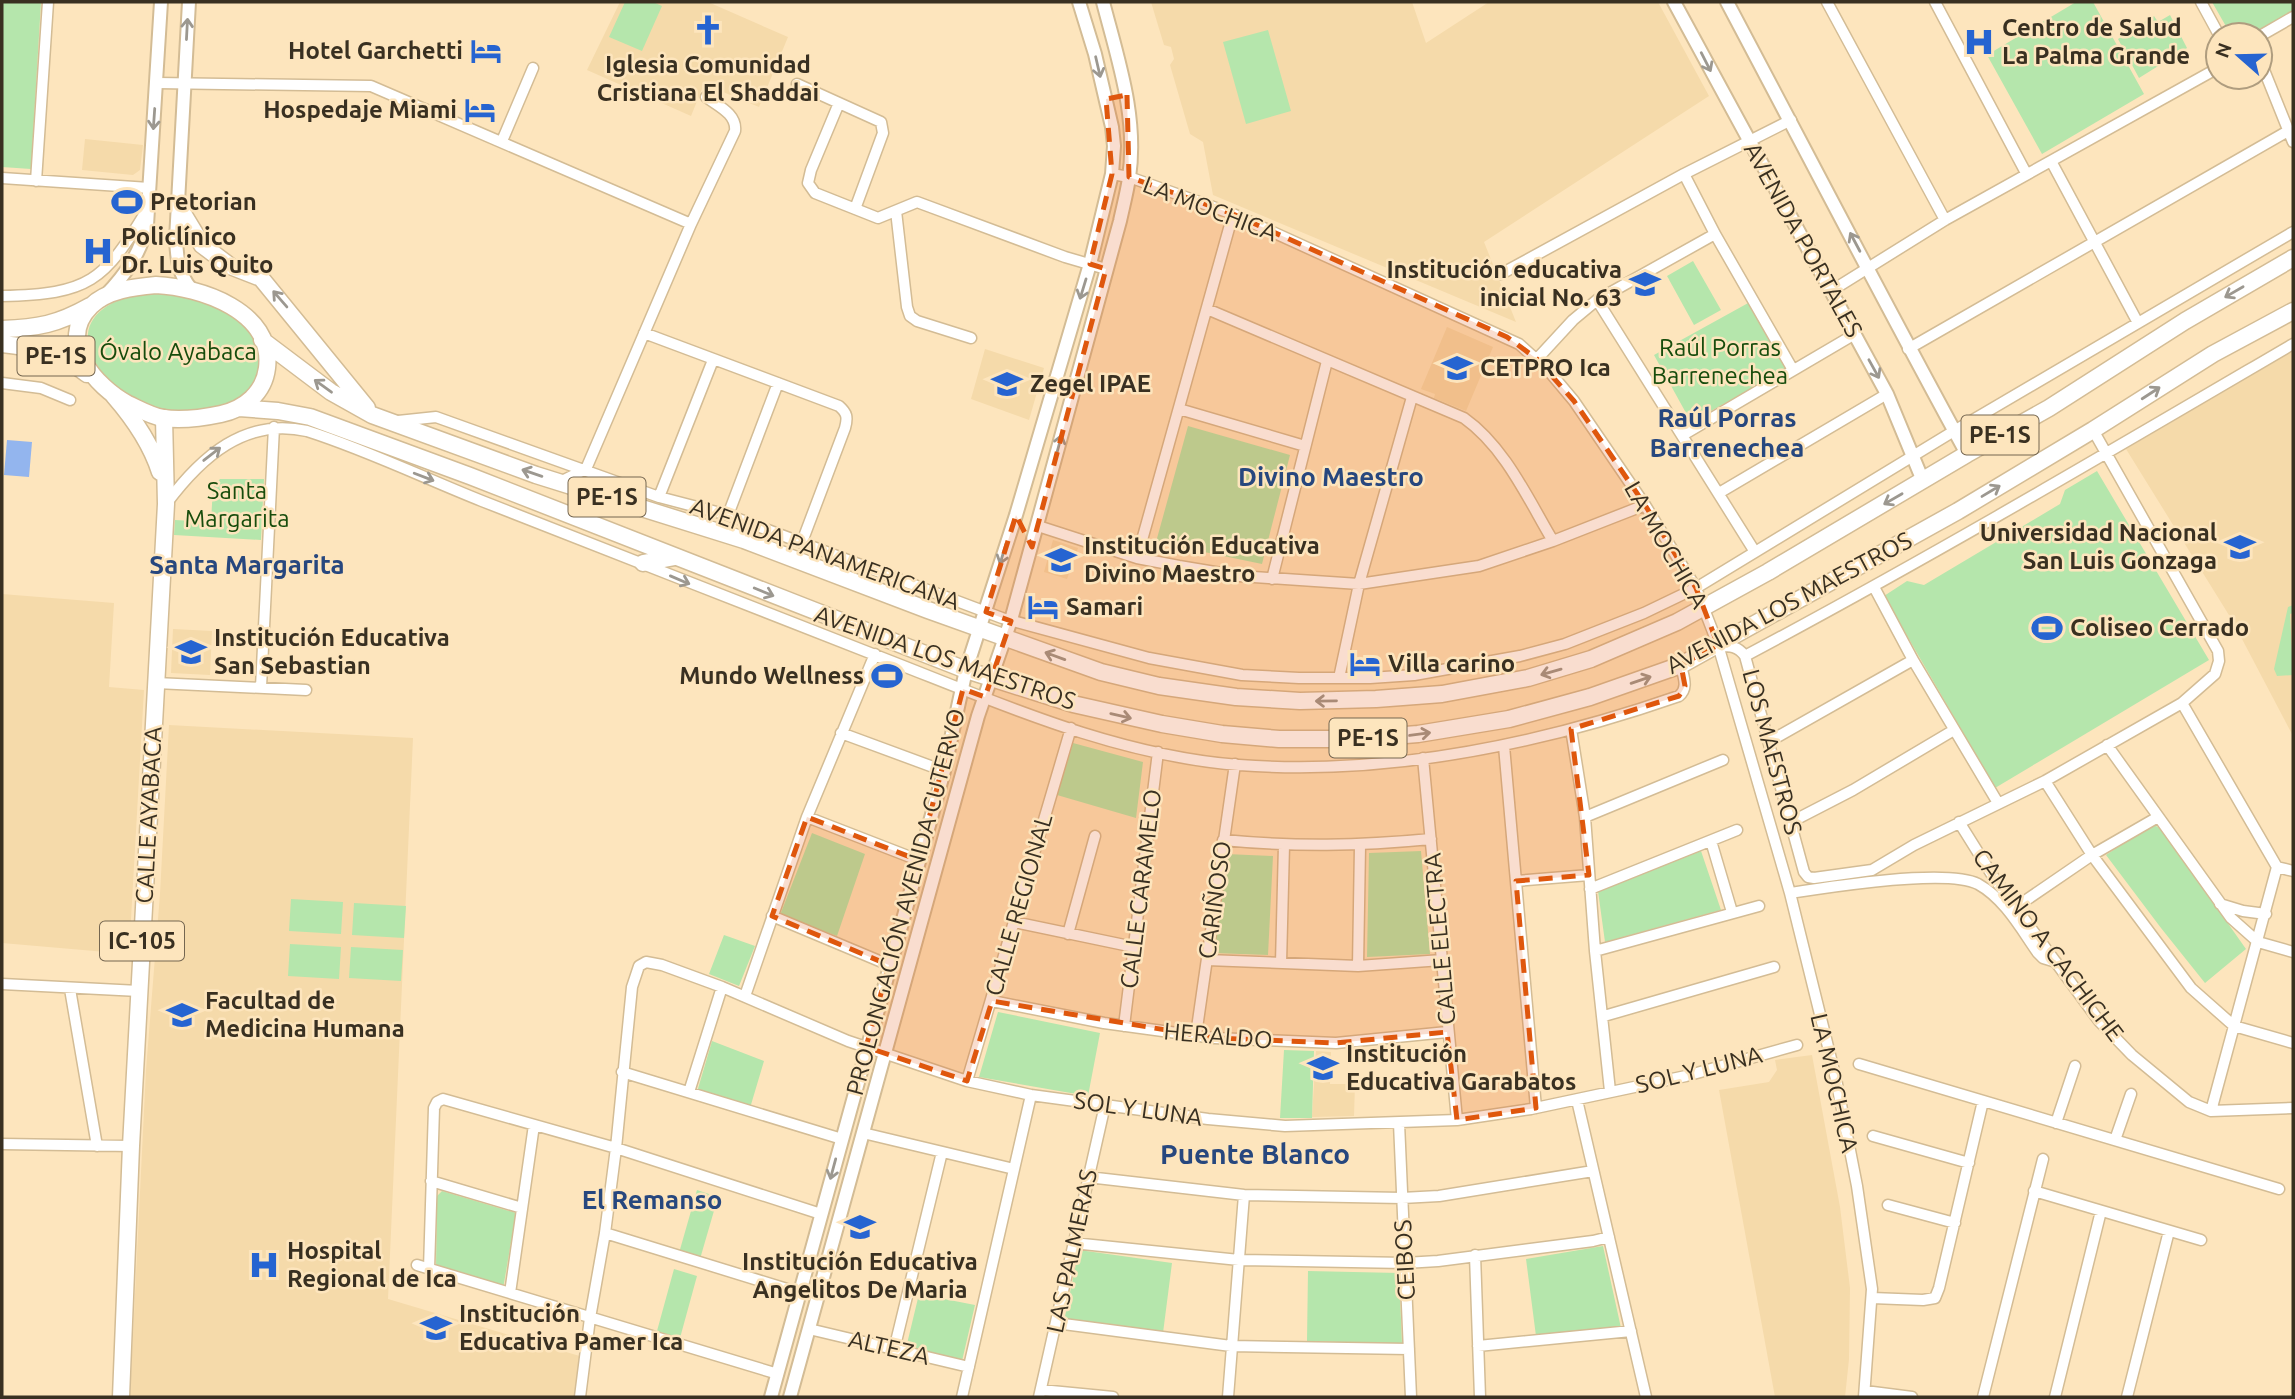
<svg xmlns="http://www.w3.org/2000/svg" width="2295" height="1399" font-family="Ubuntu,sans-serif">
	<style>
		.built { fill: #f5daaa }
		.green { fill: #b5e6ac }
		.water { fill: #93b5ee }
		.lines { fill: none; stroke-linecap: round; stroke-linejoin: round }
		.minor-casing { stroke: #d3bc95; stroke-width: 13 }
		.tertiary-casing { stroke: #d3bc95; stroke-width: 16 }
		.primary-casing { stroke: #d3bc95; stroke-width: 19 }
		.trunk-casing { stroke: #d3bc95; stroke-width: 19 }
		.minor { stroke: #fff; stroke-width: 10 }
		.tertiary { stroke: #fff; stroke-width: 12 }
		.primary { stroke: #fff; stroke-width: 16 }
		.trunk { stroke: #fff; stroke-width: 16 }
		.oneway { stroke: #9c9890 }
		.marked { fill: #df570d; fill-opacity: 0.2; stroke: #df570d; stroke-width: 5; stroke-dasharray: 14 9; stroke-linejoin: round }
		.labels { text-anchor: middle; stroke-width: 5; stroke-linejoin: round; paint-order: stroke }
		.shield { fill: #fde5bd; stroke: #746650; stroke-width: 2 }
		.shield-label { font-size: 23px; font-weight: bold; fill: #393021 }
		.poi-label { font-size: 24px; font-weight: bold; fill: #393021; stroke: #fde5bd; text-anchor: start }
		.street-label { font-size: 24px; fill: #393021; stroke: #fde5bd }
		.park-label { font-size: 24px; fill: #174c0c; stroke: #fde5bd }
		.neighbourhood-label { font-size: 26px; font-weight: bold; fill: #27477e; stroke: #fde5bd }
		.quarter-label { font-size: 28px; font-weight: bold; fill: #27477e; stroke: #fde5bd }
	</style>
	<rect width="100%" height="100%" fill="#fde5bd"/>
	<!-- built -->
	<path class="built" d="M620,2H708L788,37L759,107L704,84L691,116L587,70Z
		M1151,2H1412L1426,43L1489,2H1658L1709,96L1484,242L1516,322L1213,195L1203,142L1190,134L1170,65L1174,59L1171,47L1164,45Z
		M85,139L143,145L140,170L133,175L82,170Z
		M1447,327L1493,347L1466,411L1434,398L1435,394L1421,389Z
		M985,349L1044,368L1029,420L971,399Z
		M2293,351V736L2232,620L2126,449Z
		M1053,540L1078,548L1067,579L1044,572Z
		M2,594L114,603L109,687L144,690L129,954L2,943Z
		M173,629L212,631L210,675L171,673Z
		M169,725L413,738L388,1299L583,1357L578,1397H130L146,1070L160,894Z
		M1316,1051L1331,1052L1330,1084H1355L1354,1116L1312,1117Z
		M1812,1055L1840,1207L1850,1288L1849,1359L1845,1397H1775L1719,1090L1769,1082L1777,1070L1775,1060Z"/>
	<!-- green -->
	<path class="green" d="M2,2H41L31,169L2,167Z
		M625,2H653L662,6L642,51L609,37Z
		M2076,2H2093L2144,94L2042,154L1987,55Z
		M2212,2H2293V10L2251,35H2231Z
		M2170,15L2187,48L2139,78L2118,39L2154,16L2158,22Z
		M1268,30L1291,111L1246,124L1223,42Z
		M1693,261L1721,310L1694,325L1667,276Z
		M153,292L198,297L240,318L264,345L256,391C233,402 211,413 185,412C106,411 29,308 153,292Z
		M1750,302L1787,369L1691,422L1654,355Z
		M1188,426L1290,455L1262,564L1156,542Z
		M2097,471L2209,660L1995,788L1884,596L1907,581L1924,585L2060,504L2065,490Z
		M220,479H264L261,540L174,535L175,520L211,522L213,487Z
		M2293,605V613L2290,614L2293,675L2277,676L2274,669L2288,607Z
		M1073,743L1143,762L1136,818L1057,795Z
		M2149,826H2156L2162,830L2246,949L2205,983L2161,928L2106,855Z
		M812,833L865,854L837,936L780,915Z
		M1421,851L1430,954L1367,957L1369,853Z
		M1701,851L1721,910L1605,942L1598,891Z
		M1226,854L1273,856L1268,955L1213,953Z
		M291,899L343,902L341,934L289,931Z
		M354,903L406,906L404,938L352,935Z
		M724,935L755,946L739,986L709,974Z
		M290,944L341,947L339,979L288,976Z
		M351,947L403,950L401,981L349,978Z
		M998,1012L1100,1033L1088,1096L979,1077Z
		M712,1041L764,1061L750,1108L697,1092Z
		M1284,1050L1314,1051L1312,1118H1280Z
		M697,1190L718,1197L700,1259L679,1253Z
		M442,1191L516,1213L503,1289L436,1268L437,1196Z
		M1603,1246L1621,1328L1536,1336L1526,1259Z
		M1079,1250L1172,1263L1163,1333L1064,1321Z
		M674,1269L697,1276L680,1338L657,1331Z
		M1308,1271L1399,1273L1402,1344L1307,1341Z
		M919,1294L975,1305L962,1361L906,1348Z"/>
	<!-- water -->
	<path class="water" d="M7,440L32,442L29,477L4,475Z"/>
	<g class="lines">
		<!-- minor casing -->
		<g class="minor-casing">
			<path id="minor" d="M1827,2L1945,220
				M1935,2L2026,173
				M2201,2L2219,35
				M2260,36L2293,17
				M2260,60L2293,142
				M157,83L371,86L691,224
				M797,84L881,122L883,133L855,209
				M839,103L811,170L808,183L815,193L878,218L917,202L1065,257L1106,269
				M502,141L533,68
				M2051,161L2138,323
				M1112,174L1129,177L1233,214L1519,344L1548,370L1574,401L1645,505L1696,588L1718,645L1790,893L1836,1079L1857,1186L1872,1289L1864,1397
				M1684,174L1715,234L1793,370
				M2,178L149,188
				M36,181L48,2
				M896,211L907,307L910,316L917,321L971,338
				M1501,274L1684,174L1791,120
				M1831,291L1945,220L2218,68
				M2,296C89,294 104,282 148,208
				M1597,300L1755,552
				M1207,309L1464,418C1505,447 1528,499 1553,541
				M644,333L839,406C847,413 848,417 845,428L802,542
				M1908,349L2288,131
				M1537,359L1573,320L1597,300L1715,234
				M2,383L41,388L70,400
				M1179,409L1305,446
				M398,421L436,417L659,497L728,515L1002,618L1149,658L1242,675L1299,678H1370L1414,675L1520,656L1565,644L1644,613L1696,588L1954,431L2293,232
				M1683,435L1855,334
				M560,482L586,469L691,224L735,131C737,114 718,106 706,97
				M1719,493L1887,394
				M659,497L713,360
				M166,504C201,457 245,417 307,431C367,450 424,478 482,501C619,555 756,608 893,662C1003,705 1119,756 1239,765C1388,776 1538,745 1679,696C1689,688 1683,676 1681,665
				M728,515L778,383
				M1038,526L1137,558L1179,566L1239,576L1359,584L1479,566L1553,541L1645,505
				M1137,558L1233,214
				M1272,579L1327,361
				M1874,587L1913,660L1998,803
				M1719,646C1730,646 1738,646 1745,656L1804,872L1808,877L1814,878L1872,870L1914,845L2045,781L2182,703L2215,674L2219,661L2218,651L2093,430
				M1745,656C1931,557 2112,450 2293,344
				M1339,678L1359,584L1412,397
				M156,683L306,690
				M261,687L274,427
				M2182,703L2277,867L2293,871
				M1571,729L1585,817L1595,951L1610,1091
				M841,733L944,771
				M1770,741L1913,660
				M2107,745L2231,918L2258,942L2293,952
				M1504,746L1536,1108
				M1423,758L1457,1120
				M2045,781L2092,855L2191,988L2234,1026L2293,1043
				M807,817L918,860
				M1585,817L1723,760
				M1791,822L1853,790L1954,730
				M1959,822L1994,878L2099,1021L2132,1055L2189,1102L2211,1111L2293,1108
				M1223,840C1296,847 1358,846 1431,839
				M1711,841L1732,912
				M1516,881L1589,875
				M1590,889L1737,830
				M1790,893C1828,887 1947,868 1978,884C2005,899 2021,929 2038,953L2043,958L2056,962
				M2220,904L2243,911L2266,914
				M2016,907L2092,855L2158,817
				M772,916L889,965
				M1014,922L1134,947
				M1068,934L1095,836
				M1595,951L1759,906
				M1207,960L1358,966L1442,960
				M1281,963L1284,845
				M1358,966L1360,846
				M2,984L139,991
				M70,989L97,1146
				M745,996L807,817L875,654
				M992,1001L1104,1023L1214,1038L1336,1043L1447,1032
				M1604,1016L1774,967
				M1124,1026L1158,752
				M1196,1035L1235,764
				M1859,1064L2279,1189
				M622,1072L842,1139
				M967,1081L1071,728
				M689,1092L722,987
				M1577,1100L1646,1397
				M2211,1111L2277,867
				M1399,1123L1411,1397
				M2056,1123L2075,1066
				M863,1133L1014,1169
				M1873,1136L1969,1163
				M2115,1140L2131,1094
				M2,1144L131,1146
				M1088,1177L1244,1195L1402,1198L1439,1196L1593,1171
				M431,1181L522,1208
				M2034,1191L2201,1240
				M1888,1205L1955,1223
				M605,1233L800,1293
				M1073,1243L1239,1260L1405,1263L1438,1261L1593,1241L1609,1237
				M1475,1255L1480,1397
				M417,1265L778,1374
				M429,1269L434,1108L437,1102L443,1099L616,1148L821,1214
				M510,1293L534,1125
				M1872,1298L1923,1300L1935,1298L1939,1288L1983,1101
				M1056,1323L1231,1346L1409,1349
				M809,1329L969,1367
				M1478,1346L1631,1331
				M894,1350L942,1152
				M1041,1390L1113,1397
				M1865,1391L1912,1397
				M580,1397L590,1318L605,1233L616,1148L632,987L639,966L646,962L662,965L722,987L848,1041L967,1081L1031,1095L1208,1119L1285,1126L1457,1120L1531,1109L1686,1076L1797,1045
				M962,1397L1031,1095
				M1039,1397L1105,1105
				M1228,1397L1244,1195
				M1983,1397L2043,1159
				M2055,1397L2101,1211
				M2127,1397L2169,1231"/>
		</g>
		<!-- tertiary casing -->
		<g class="tertiary-casing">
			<path id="tertiary" d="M189,2L176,239C177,259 178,273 191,289
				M1674,2L1887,394L1923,481
				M1727,2C1807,153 1885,304 1967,454
				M105,296C126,274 140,254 147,225L161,2
				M771,1397L944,771L966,670L1016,515L1090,264L1112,174L1114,146L1112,127L1095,54L1079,2
				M790,1397L978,716L1011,620L1120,221C1123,207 1127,192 1129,178C1138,117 1118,60 1103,2"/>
		</g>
		<!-- primary casing -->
		<g class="primary-casing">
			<path id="primary" d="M114,396C134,419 151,444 160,472
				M121,1397L131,1146L166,504L164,418"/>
		</g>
		<!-- trunk casing -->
		<g class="trunk-casing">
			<path id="trunk" d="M179,207L202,245L230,266L261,278L367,408
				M156,285C200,287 274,311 267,368C264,393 244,409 221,414C202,418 183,421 163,418C151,416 139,409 128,404C96,387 55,341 91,306C107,290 134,287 156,285Z
				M2,329C38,328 58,324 90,306
				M262,340L331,392L372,415L536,475L744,540L928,610L1101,672L1159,686L1236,697L1300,701L1376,699L1442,694L1528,678L1591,659L1677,622L1768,572L1967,454L2049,408L2185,321L2293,258
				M2,344C33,347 63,354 87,374
				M239,408L278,411L310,417L470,476L966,670L1073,704L1162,724L1222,734L1279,739H1355L1418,734L1509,719L1590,697L1681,665L1958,511L2093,430L2213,354L2293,311
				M643,563L675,557"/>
		</g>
		<!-- minor -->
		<use href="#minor" class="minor"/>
		<!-- tertiary -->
		<use href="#tertiary" class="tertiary"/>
		<!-- primary -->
		<use href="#primary" class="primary"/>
		<!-- trunk -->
		<use href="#trunk" class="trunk"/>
	</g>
	<!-- one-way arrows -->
	<defs><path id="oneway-shaft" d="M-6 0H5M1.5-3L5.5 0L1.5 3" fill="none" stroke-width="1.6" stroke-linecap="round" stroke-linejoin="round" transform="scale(1.75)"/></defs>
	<g class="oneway">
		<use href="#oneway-shaft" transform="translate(187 29) rotate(-87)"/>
		<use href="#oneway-shaft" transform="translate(1706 62) rotate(63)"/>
		<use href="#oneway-shaft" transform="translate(1098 67) rotate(77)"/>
		<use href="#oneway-shaft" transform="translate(154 119) rotate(94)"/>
		<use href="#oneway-shaft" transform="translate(1855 242) rotate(-118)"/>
		<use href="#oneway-shaft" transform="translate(1083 289) rotate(107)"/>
		<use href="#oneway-shaft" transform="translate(2234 292) rotate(150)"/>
		<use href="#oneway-shaft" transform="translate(280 299) rotate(-131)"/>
		<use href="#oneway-shaft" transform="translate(1874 369) rotate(61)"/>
		<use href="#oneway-shaft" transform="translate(323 386) rotate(-144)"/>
		<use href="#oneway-shaft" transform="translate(2151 393) rotate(-33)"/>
		<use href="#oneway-shaft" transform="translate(1059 445) rotate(-75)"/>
		<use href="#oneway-shaft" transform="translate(212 454) rotate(-38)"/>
		<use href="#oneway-shaft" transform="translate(532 473) rotate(-161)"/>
		<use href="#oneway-shaft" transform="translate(424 477) rotate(21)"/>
		<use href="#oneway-shaft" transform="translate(1991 491) rotate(-31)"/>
		<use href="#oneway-shaft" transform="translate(1893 499) rotate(150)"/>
		<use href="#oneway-shaft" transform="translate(1003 554) rotate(107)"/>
		<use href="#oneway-shaft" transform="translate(680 580) rotate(23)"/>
		<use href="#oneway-shaft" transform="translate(764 592) rotate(22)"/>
		<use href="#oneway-shaft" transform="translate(1055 656) rotate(-160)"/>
		<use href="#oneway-shaft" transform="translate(1551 672) rotate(164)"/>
		<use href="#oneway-shaft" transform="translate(1641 680) rotate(-19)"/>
		<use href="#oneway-shaft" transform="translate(1326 701) rotate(179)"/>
		<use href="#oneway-shaft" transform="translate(1121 716) rotate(13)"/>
		<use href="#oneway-shaft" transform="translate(1420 734) rotate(-8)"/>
		<use href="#oneway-shaft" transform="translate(833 1169) rotate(105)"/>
	</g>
	<!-- marked area -->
	<path class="marked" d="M1127,95L1129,177L1233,214L1507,337L1537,359L1574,401L1645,505L1696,588L1718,645L1681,665L1685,686L1679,696L1571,729L1589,875L1516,881L1536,1108L1457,1120L1447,1032L1336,1043L1214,1038L992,1001L967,1081L866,1047L889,965L772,916L807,817L918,860L963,689L985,697L1011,621L986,612L1016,515L1032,547L1106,269L1090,264L1112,174L1106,99Z"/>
	<!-- icons -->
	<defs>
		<g id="church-bare" transform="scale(2.415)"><path d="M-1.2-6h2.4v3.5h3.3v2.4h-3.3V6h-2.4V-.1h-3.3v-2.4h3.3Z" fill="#2664d1" stroke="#fde5bd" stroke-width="2.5" paint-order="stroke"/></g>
		<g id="hospital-bare" transform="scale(2.415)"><path d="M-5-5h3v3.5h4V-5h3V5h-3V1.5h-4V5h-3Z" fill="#2664d1" stroke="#fde5bd" stroke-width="2.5" paint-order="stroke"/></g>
		<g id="hotel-bare" transform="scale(2.415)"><path d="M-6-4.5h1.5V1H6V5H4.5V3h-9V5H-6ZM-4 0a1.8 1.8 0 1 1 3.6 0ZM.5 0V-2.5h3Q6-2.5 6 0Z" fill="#2664d1" stroke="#fde5bd" stroke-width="2.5" paint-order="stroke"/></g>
		<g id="stadium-bare" transform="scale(2.415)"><path d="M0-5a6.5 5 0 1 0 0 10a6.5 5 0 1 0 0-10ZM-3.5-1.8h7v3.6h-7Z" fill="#2664d1" stroke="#fde5bd" stroke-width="2.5" paint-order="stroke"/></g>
		<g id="school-bare" transform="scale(2.415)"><path d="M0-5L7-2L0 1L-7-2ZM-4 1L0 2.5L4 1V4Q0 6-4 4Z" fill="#2664d1" stroke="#fde5bd" stroke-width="2.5" paint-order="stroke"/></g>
		<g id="university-bare" transform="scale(2.415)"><path d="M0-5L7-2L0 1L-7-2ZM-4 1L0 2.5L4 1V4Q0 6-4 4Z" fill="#2664d1" stroke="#fde5bd" stroke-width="2.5" paint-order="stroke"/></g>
	</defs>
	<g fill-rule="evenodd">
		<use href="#church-bare" x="708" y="30"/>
		<use href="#hospital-bare" x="1979" y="42"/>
		<use href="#hotel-bare" x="486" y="51"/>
		<use href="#hotel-bare" x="480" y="110"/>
		<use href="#stadium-bare" x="127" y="202"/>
		<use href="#hospital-bare" x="98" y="251"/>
		<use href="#school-bare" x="1645" y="284"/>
		<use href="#university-bare" x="1457" y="368"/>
		<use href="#university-bare" x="1007" y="384"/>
		<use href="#university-bare" x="2240" y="547"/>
		<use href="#school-bare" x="1061" y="560"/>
		<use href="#hotel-bare" x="1043" y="607"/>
		<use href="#stadium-bare" x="2047" y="628"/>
		<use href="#school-bare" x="191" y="652"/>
		<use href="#hotel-bare" x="1365" y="664"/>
		<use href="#stadium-bare" x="887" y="676"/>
		<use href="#school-bare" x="182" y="1015"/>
		<use href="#school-bare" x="1323" y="1068"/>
		<use href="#school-bare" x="860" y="1227"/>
		<use href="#hospital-bare" x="264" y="1265"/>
		<use href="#school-bare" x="436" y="1328"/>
	</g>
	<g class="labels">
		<!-- shield labels -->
		<g class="shield">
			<rect x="17.5" y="336.5" width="77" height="39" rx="5"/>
			<rect x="1961.5" y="415.5" width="77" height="39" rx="5"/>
			<rect x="568.5" y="477.5" width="77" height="39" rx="5"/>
			<rect x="1329.5" y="718.5" width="77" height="39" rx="5"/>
			<rect x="100" y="921.5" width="84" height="39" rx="5"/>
		</g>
		<g class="shield-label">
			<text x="56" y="364">PE-1S</text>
			<text x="2000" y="443">PE-1S</text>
			<text x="607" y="505">PE-1S</text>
			<text x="1368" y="746">PE-1S</text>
			<text x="142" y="949">IC-105</text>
		</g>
		<!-- poi labels -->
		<g class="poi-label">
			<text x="2002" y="36">Centro de Salud<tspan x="2002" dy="28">La Palma Grande</tspan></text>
			<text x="463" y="59" text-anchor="end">Hotel Garchetti</text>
			<text x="708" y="73" text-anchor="middle">Iglesia Comunidad<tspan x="708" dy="28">Cristiana El Shaddai</tspan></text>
			<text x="457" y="118" text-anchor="end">Hospedaje Miami</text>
			<text x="150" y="210">Pretorian</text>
			<text x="121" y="245">Policlínico<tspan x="121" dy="28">Dr. Luis Quito</tspan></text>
			<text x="1622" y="278" text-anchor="end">Institución educativa<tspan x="1622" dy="28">inicial No. 63</tspan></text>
			<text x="1480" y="376">CETPRO Ica</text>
			<text x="1030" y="392">Zegel IPAE</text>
			<text x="2217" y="541" text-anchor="end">Universidad Nacional<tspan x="2217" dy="28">San Luis Gonzaga</tspan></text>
			<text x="1084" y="554">Institución Educativa<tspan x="1084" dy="28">Divino Maestro</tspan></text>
			<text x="1066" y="615">Samari</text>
			<text x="2070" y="636">Coliseo Cerrado</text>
			<text x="214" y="646">Institución Educativa<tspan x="214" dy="28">San Sebastian</tspan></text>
			<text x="1388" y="672">Villa carino</text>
			<text x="864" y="684" text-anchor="end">Mundo Wellness</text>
			<text x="205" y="1009">Facultad de<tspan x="205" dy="28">Medicina Humana</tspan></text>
			<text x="1346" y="1062">Institución<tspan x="1346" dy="28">Educativa Garabatos</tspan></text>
			<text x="287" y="1259">Hospital<tspan x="287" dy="28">Regional de Ica</tspan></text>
			<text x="860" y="1270" text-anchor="middle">Institución Educativa<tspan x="860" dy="28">Angelitos De Maria</tspan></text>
			<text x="459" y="1322">Institución<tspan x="459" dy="28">Educativa Pamer Ica</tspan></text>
		</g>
		<!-- street labels -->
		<g class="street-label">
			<text transform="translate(1210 209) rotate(21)" y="8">LA MOCHICA</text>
			<text transform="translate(1803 240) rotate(61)" y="8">AVENIDA PORTALES</text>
			<text transform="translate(1666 545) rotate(60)" y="8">LA MOCHICA</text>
			<text transform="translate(825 554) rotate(20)" y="8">AVENIDA PANAMERICANA</text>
			<text transform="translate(1789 603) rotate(-28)" y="8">AVENIDA LOS MAESTROS</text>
			<text transform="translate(945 658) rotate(19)" y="8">AVENIDA LOS MAESTROS</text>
			<text transform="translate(1772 752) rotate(75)" y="8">LOS MAESTROS</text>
			<text transform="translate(149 815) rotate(-87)" y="8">CALLE AYABACA</text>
			<text transform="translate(1141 889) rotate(-83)" y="8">CALLE CARAMELO</text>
			<text transform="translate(1215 900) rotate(-82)" y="8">CARIÑOSO</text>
			<text transform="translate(906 902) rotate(-75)" y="8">PROLONGACIÓN AVENIDA CUTERVO</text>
			<text transform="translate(1019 905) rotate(-74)" y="8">CALLE REGIONAL</text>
			<text transform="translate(1440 939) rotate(-95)" y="8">CALLE ELECTRA</text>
			<text transform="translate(2048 945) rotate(53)" y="8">CAMINO A CACHICHE</text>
			<text transform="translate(1218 1036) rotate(5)" y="8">HERALDO</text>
			<text transform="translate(1699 1070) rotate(-14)" y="8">SOL Y LUNA</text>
			<text transform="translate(1834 1083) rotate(77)" y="8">LA MOCHICA</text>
			<text transform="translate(1138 1109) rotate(8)" y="8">SOL Y LUNA</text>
			<text transform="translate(1072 1251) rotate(-78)" y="8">LAS PALMERAS</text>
			<text transform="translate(1405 1260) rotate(-93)" y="8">CEIBOS</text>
			<text transform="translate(889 1348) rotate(13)" y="8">ALTEZA</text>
		</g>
		<!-- park labels -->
		<g class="park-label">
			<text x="1720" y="356">Raúl Porras<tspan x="1720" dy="28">Barrenechea</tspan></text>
			<text x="178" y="360">Óvalo Ayabaca</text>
			<text x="237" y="499">Santa<tspan x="237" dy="28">Margarita</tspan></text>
		</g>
		<!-- neighbourhood labels -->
		<g class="neighbourhood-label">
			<text x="1727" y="427">Raúl Porras<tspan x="1727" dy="30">Barrenechea</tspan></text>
			<text x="1331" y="486">Divino Maestro</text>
			<text x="247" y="574">Santa Margarita</text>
			<text x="652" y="1209">El Remanso</text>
		</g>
		<!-- quarter labels -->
		<g class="quarter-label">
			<text x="1255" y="1164">Puente Blanco</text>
		</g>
	</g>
	<!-- border -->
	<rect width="2295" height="1399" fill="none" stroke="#393021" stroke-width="7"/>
	<!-- north arrow -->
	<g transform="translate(2239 56) rotate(290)"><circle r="33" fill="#fde5bd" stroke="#af9d7f" stroke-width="2"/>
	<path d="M0-5L12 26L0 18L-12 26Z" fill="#2664d1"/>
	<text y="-10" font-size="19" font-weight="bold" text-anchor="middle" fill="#393021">N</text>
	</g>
</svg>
